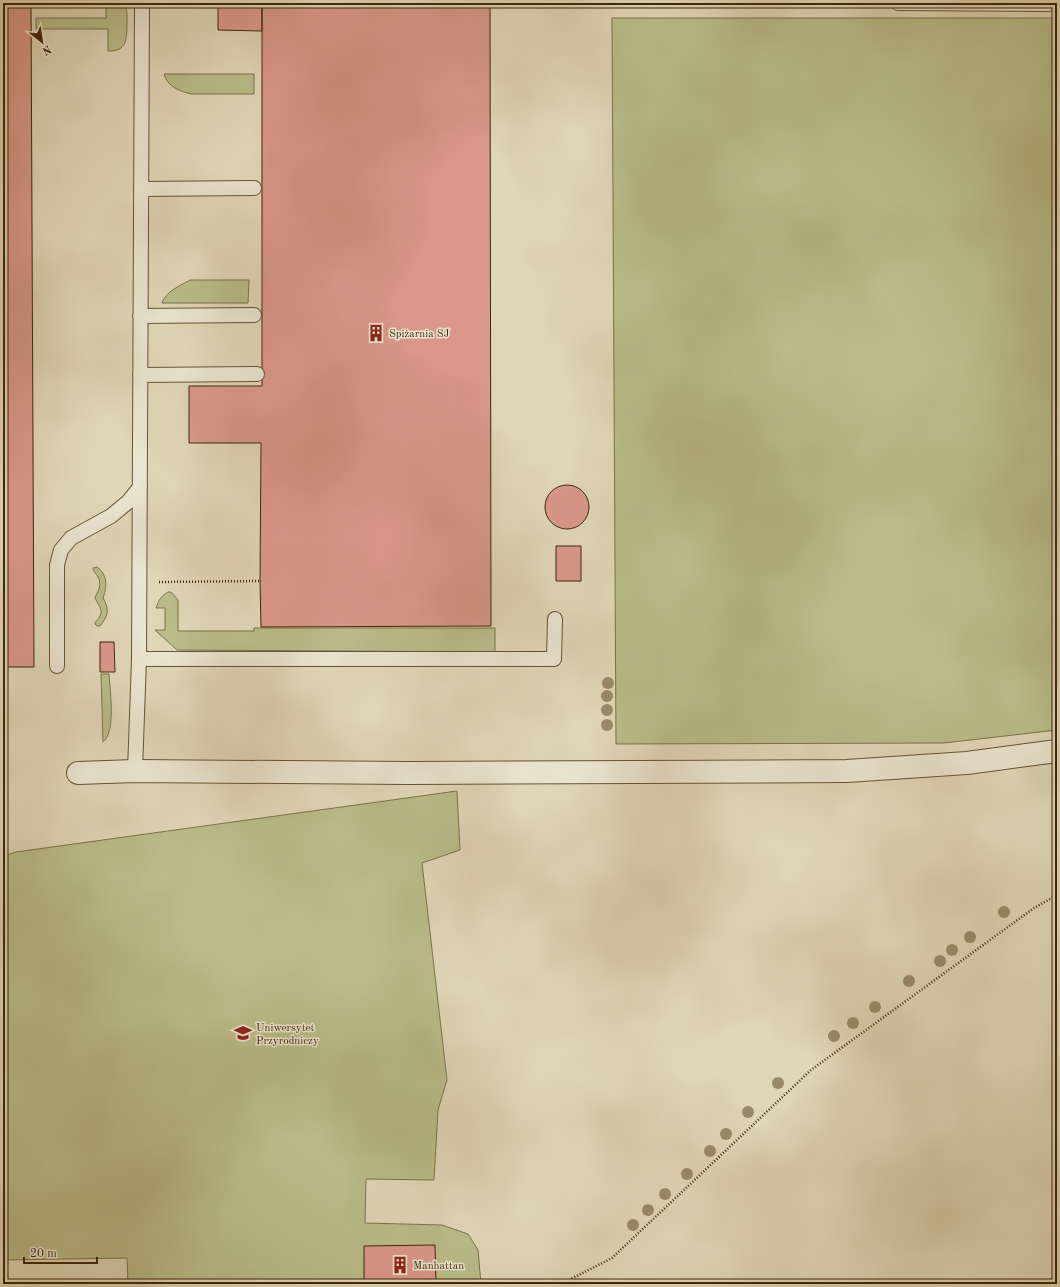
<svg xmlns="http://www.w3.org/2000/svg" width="1060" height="1287" font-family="'Old Standard TT',serif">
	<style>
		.green { fill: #b9bc89; stroke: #7c724a }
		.building { fill: #da978a; stroke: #3e270a }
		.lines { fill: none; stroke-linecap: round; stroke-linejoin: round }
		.lane-casing { stroke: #665335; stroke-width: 16 }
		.street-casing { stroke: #665335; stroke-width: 24 }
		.path { stroke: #3e270a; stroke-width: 2.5; stroke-dasharray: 1 2; stroke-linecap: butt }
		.lane { stroke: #eae4d0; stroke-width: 14 }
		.street { stroke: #eae4d0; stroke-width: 22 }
		.tree { fill: #988a69 }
		.labels { text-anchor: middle; stroke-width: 3; stroke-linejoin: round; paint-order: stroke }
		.poi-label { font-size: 11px; fill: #3e270a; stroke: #eae4d0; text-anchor: start }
	</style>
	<rect width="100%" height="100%" fill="#dfd6b7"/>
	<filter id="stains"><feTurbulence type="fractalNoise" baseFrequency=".005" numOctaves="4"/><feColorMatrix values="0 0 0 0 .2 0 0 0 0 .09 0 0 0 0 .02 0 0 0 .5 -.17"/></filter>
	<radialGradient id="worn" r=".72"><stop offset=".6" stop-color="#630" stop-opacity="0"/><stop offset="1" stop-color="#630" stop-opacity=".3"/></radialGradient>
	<!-- green -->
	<path class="green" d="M106,3H122C128,8 127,15 127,23C127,38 127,52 108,51V29H36V18H106Z
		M612,18H1057V730L944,743L616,744Z
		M164,74H254V94H191C179,91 167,86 164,74Z
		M190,280H249L248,303H162C166,291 180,286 190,280Z
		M97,567C108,575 107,587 103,598C110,610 108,616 100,626H97L95,624C96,620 99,619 100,616C104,609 96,603 95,597C99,590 102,584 98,577C96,573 94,573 93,568Z
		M168,592H171L178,600V631H254V628H495V652L177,650L155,630H165V608H156C159,600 161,596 168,592Z
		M101,674H109C110,691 116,732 103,742Z
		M457,791L460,850L422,863L447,1080L438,1110L434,1180L366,1179L365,1223L442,1225L468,1234L478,1250L481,1284H128L127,1258L3,1260V856L16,852Z"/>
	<!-- building -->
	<path class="building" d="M3,3H31L34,667H3Z
		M218,3H262V31L218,30Z
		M262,3H490L491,626L261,627L260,581L261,443H189V386H262Z
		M545 507a22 22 0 1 1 44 0a22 22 0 1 1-44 0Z
		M556,546H581V581H556Z
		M100,642H114L115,672H100Z
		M435,1245L436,1284H364V1246Z"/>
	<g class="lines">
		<!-- lane casing -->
		<g class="lane-casing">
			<path id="lane" d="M898,3L1047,4L1053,3
				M141,189L254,188
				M140,316L254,315
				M140,375L257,374
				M139,659H554L555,619
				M57,666V565L61,550L71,538L111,516L128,502L140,487
				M135,771L139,659L142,3"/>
		</g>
		<!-- street casing -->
		<g class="street-casing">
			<path id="street" d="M78,773L135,771L408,773L847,771L967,763L1057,751"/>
		</g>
		<!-- path -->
		<path class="path" d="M159,582L260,581
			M561,1284L612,1258L811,1070L1034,908L1057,895"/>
		<!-- lane -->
		<use href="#lane" class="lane"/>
		<!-- street -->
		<use href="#street" class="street"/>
	</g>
	<!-- trees -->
	<g class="tree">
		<circle cx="608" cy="683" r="6"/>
		<circle cx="607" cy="696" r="6"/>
		<circle cx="607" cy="710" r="6"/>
		<circle cx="607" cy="725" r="6"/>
		<circle cx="1004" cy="912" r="6"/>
		<circle cx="970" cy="937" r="6"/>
		<circle cx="952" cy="950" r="6"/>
		<circle cx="940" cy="961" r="6"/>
		<circle cx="909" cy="981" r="6"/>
		<circle cx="875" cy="1007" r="6"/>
		<circle cx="853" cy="1023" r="6"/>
		<circle cx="834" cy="1036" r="6"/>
		<circle cx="778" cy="1083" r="6"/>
		<circle cx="748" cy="1112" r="6"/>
		<circle cx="726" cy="1134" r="6"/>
		<circle cx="710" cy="1151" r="6"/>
		<circle cx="687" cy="1174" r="6"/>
		<circle cx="665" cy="1194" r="6"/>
		<circle cx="648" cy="1210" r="6"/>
		<circle cx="633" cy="1225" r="6"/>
	</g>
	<!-- icons -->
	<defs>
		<g id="building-bare" transform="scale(1.38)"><path d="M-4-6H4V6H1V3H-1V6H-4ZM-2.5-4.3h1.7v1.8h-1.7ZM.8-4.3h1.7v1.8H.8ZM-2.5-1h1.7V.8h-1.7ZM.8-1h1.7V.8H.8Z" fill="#8f2418" stroke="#eae4d0" stroke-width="2.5" paint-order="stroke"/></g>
		<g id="university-bare" transform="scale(1.38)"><path d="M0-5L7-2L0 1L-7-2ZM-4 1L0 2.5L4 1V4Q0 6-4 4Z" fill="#8f2418" stroke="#eae4d0" stroke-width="2.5" paint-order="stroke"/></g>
	</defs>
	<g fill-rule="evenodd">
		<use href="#building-bare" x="376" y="333"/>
		<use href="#university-bare" x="243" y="1033"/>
		<use href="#building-bare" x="400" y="1265"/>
	</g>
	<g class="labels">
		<!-- poi labels -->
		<g class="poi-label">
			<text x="389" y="337">Spiżarnia SJ</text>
			<text x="256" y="1031">Uniwersytet<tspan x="256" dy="13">Przyrodniczy</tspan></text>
			<text x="413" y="1269">Manhattan</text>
		</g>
	</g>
	<!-- margin -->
	<rect width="1060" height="1287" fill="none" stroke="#dfd6b7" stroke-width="16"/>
	<rect x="4" y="4" width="1052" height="1279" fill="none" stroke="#3e270a" stroke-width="2"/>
	<rect x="8" y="8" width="1044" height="1271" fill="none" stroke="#3e270a"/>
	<!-- north arrow -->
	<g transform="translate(42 42) rotate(150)" stroke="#eae4d0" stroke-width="3" paint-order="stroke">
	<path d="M0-3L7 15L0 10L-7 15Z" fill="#3e270a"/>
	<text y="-6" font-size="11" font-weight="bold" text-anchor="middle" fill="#3e270a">N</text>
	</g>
	<!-- scale -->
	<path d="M24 1257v6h73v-6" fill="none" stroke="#3e270a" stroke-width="2"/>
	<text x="30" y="1257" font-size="12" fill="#3e270a" stroke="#eae4d0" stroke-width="3" paint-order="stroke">20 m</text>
	<rect width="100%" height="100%" filter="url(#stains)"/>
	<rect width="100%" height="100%" fill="url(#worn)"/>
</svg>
